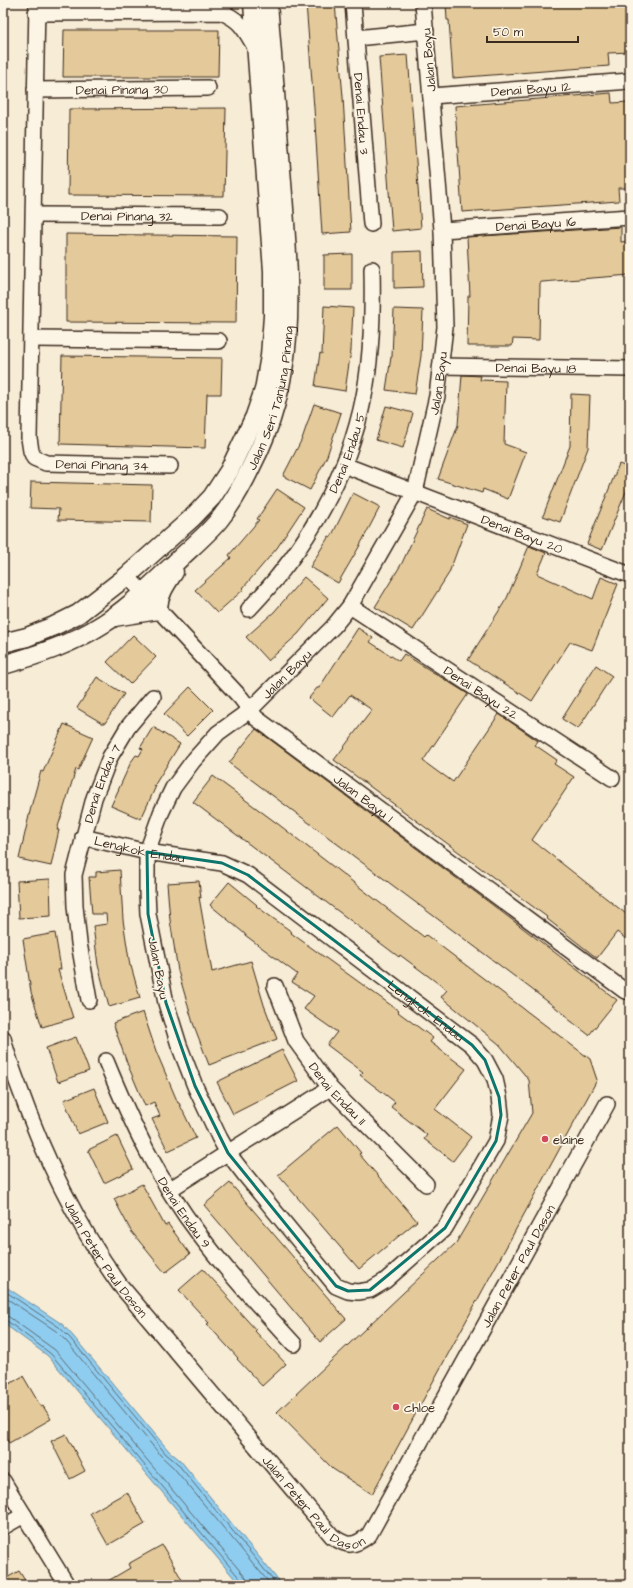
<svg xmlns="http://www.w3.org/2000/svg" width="633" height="1588" font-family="'Architects Daughter',sans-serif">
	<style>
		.water { fill: #8fcdf0; stroke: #6d8c9c }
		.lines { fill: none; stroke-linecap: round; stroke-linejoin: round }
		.shore { stroke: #5d6b72; stroke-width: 1 }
		.building { fill: #e4ca9a; stroke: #3b2a1e }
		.minor-casing { stroke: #3b2a1e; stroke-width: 18 }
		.major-casing { stroke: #3b2a1e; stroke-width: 21 }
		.minor { stroke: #fcf5e5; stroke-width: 15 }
		.major { stroke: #fcf5e5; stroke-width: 18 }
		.marked { fill: none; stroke: #0f766e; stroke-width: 3; stroke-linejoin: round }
		.poi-dot { fill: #d1495b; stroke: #fcf5e5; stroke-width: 1.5 }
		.labels { text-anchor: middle; stroke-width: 3.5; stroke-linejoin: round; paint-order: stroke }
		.street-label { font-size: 13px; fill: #3b2a1e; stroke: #fcf5e5 }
		.poi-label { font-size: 13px; fill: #3b2a1e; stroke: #fcf5e5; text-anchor: start }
	</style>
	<rect width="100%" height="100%" fill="#f7ecd6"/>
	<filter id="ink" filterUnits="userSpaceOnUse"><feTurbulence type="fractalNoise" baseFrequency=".025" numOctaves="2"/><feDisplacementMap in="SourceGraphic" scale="8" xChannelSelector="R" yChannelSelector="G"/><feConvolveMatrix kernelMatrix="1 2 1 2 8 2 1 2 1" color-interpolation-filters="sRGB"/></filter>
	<g filter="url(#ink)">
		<!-- water -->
		<path class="water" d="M3,1285L62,1324L73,1336L169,1451L180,1460L282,1585H240L48,1356L3,1323Z"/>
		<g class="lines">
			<!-- shore -->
			<path class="shore" d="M3,1290L59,1327L70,1338L166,1454L177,1463L277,1585
				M3,1296L56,1331L67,1342L162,1457L173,1467L271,1585
				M3,1315L9,1317L55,1350L246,1578L248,1585
				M3,1320L7,1321L51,1354L242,1581L243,1585"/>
		</g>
		<!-- building -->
		<path class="building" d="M306,3H335L343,97L351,232L322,234L314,108Z
			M446,3H630V52L608,53L609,66L453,78L449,20H447Z
			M64,30H219L218,77H63Z
			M408,55L421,228L392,231L379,57Z
			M611,93L612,103L630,102V188H618L619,201L462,212L455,106Z
			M226,108L224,196L68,195L69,109Z
			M621,227V242L630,241V275L542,282L540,283L539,340L513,339L512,346H467L468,296H470L467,237Z
			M66,234L237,236L236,323L66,322Z
			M422,251L423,287L394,288V252Z
			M352,254V290H324V255Z
			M324,306L353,308L351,350L345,391L315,386L320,353L322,354Z
			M394,309L423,310L421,356L415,394L386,390L391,357H392Z
			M62,356L222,358L221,394H207L205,448L60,444Z
			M462,375L481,376L480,380L506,381L504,444L526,452L508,499L483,489L482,493L438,479L458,425Z
			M571,394L590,395L588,448L560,522L543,516L570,446Z
			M314,404L341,413L327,456L310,490L283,476L302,439Z
			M386,406L413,413L403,448L376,440Z
			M619,464L630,468V482L602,550L587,544Z
			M31,482L152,485L151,522L58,520L59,509L30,508Z
			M277,489L304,507L277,548L243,588L244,589L217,613L195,590L231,558L229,555L259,520L257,519Z
			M353,493L380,507L359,547L338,583L310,567L329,536L331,537Z
			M427,509L450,519V517L467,524L449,573L413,630L375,607L402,563Z
			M529,546L546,553L537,574L593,599L601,577L618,584L592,650L570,642L532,701L468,660L507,598Z
			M304,577L328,598L298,634L268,661L246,637L274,612Z
			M358,628L373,638L370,642L399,661L404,654L468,694L423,761L442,775V774L453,782L499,714L538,741L535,745L557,760L554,764L574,777L532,840L630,917V933L626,939L617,932L597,958L546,918L547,917L334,760L372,710L350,695L333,717L309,698L317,688H319Z
			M133,635L156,657L130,684L107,662Z
			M596,665L612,676L578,729L562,719Z
			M97,677L124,694L105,723H102L77,708Z
			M190,687L213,710L187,736L164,714Z
			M64,724L93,737L78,770L76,769L57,830H59L51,866L19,859L31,807L41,771L43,772Z
			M153,727L180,744L154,786H156L141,819L111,806L131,762L136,755L139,756L143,749L140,748Z
			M256,729L490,903L617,1000L589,1035L567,1018L568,1017L526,985L229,763Z
			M213,776L278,824L424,937L426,935L590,1059L597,1080L372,1494L333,1469L277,1412L456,1243L532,1113L529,1080L499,1044L441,997L447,990L400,955L399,957L193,802Z
			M120,870L123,920L130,966H131L140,998L109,1007L98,965L93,926L107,924L106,914H92L89,877H96V872Z
			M50,879L51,916L19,918L17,881Z
			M199,881L201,898L199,897L212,972L251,961L264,1005L277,1039L209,1065L193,1023L178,971L170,920L167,883Z
			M229,882L257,905L256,906L292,932L291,933L399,1011L398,1012L433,1038L430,1042L466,1069L435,1109L471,1137L453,1161L424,1139L427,1135L391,1107L395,1102L360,1075L363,1072L327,1045L337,1032L304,1009L314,996L292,982L297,974L245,935V934L210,905Z
			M55,933L61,969L58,970L73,1018L42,1027L31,992L23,939Z
			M143,1012L156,1051L178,1103H179L196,1138L168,1151L152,1119L160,1116L154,1102L145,1106L127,1063L113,1023Z
			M76,1037L89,1071L58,1082L46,1048Z
			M282,1050L298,1081L233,1114L217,1082Z
			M94,1088L108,1122L78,1134L64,1100Z
			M338,1125L361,1153L359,1154L417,1221L359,1269L278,1175Z
			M117,1136L133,1169L104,1183L88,1150Z
			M230,1183L346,1319L320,1342L204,1205Z
			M142,1184L165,1226L168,1224L190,1254L165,1273L131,1231L114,1199Z
			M203,1269L228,1296L226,1297L256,1330L255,1331L286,1364L262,1386L237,1359L238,1358L207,1324L209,1323L179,1290Z
			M23,1376L41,1407L43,1406L51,1419L9,1443L3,1433V1388Z
			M66,1434L85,1471L70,1479L51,1441Z
			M127,1492L145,1524L108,1545L90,1513Z
			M162,1545L185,1585H101L130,1568L128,1564Z
			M19,1571L28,1585H3V1580Z"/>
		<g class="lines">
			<!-- minor casing -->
			<g class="minor-casing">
				<g id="minor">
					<path id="s1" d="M37,3L29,438L31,451L34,458L46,463L170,466"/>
					<path id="s2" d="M353,3L371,224"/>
					<path d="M36,13L221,12C241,20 245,30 255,47"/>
					<path d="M356,38L426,31"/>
					<path id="s3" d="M35,90L208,88"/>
					<path id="s4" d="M431,96L630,81"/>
					<path id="s5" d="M34,215L220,216"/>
					<path id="s6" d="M442,230L630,217"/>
					<path d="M32,339L219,341"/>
					<path id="s7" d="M441,366L630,369"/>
					<path id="s8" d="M344,465L630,575"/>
					<path id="s9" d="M127,576L241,698L256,718L625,991"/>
					<path id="s10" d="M350,606L612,778"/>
					<path id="s11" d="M249,609C306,550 348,477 364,396C372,354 373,311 372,269"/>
					<path id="s12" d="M83,837L147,852L222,863L248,875L472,1045L485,1060L495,1079L499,1097L501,1115L496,1141L445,1228L385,1281L370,1290L358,1292L348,1291L336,1286L245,1175L228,1153L219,1137L195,1086L179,1045L166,1003L148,914L147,892V852L161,813L173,788L193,761L218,733L250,710L333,627L350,606L415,492L437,396L445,327L442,230L423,3"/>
					<path id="s13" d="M275,986L296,1041L330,1088L426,1184"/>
					<path id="s14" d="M89,1000L79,943L75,906L74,875L94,798L110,757L128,727L153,697"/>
					<path id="s15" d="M3,1038C7,1055 13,1071 19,1087C44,1157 77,1225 120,1285L332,1536C347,1547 354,1547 369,1535L607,1104"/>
					<path id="s16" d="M106,1061C131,1122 159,1182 199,1234C228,1273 261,1308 294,1344"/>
					<path d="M169,1190L330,1088"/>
					<path d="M3,1481L67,1585"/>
					<path d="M3,1527L24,1515"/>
				</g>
			</g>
			<!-- major casing -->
			<g class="major-casing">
				<g id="major">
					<path d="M114,617L158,610C158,595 166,584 174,572"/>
					<path d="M3,643L27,637L54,626L78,614L127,576L192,518L212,497L229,471L255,416L264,390L270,356L273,316V271L253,3"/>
					<path id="s17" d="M3,665C38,655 72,644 103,624C129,608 151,585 173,565C188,550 206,536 219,520C233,503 243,484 252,465C298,375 290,292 283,195C278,131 273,67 268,3"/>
				</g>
			</g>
			<!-- minor -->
			<use href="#minor" class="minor"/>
			<!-- major -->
			<use href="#major" class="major"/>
		</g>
	</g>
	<!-- marked area -->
	<path class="marked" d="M147,852L222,863L248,875L472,1045L485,1060L499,1097L501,1115L496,1141L445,1228L370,1290L348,1291L336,1286L228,1153L195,1086L166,1003L148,914Z"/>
	<!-- markers -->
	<g class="poi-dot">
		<circle cx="545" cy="1139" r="4"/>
		<circle cx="396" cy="1407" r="4"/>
	</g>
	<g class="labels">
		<!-- street labels -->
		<g class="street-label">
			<text transform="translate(428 60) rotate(-95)" y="5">Jalan Bayu</text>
			<text dy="5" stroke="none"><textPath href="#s4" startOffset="100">Denai Bayu 12</textPath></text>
			<text dy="5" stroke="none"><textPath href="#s3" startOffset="87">Denai Pinang 30</textPath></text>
			<text dy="5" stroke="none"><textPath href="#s2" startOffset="111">Denai Endau 3</textPath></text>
			<text dy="5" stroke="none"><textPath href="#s5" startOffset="93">Denai Pinang 32</textPath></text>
			<text dy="5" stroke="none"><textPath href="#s6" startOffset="94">Denai Bayu 16</textPath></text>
			<text dy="5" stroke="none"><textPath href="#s7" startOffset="95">Denai Bayu 18</textPath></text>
			<text dy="5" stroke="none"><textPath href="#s12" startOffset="1843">Jalan Bayu</textPath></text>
			<text dy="5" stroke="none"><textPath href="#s17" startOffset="399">Jalan Seri Tanjung Pinang</textPath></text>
			<text dy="5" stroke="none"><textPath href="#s11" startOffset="186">Denai Endau 5</textPath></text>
			<text dy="5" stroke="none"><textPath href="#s1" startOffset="525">Denai Pinang 34</textPath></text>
			<text dy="5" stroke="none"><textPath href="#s8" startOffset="191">Denai Bayu 20</textPath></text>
			<text dy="5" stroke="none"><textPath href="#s12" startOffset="1507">Jalan Bayu</textPath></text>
			<text dy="5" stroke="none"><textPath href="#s10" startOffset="157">Denai Bayu 22</textPath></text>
			<text dy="5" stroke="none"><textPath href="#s14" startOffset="222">Denai Endau 7</textPath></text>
			<text dy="5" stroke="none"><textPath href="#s9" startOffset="326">Jalan Bayu 1</textPath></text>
			<text dy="5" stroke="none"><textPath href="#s12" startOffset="58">Lengkok Endau</textPath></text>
			<text transform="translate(159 968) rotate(79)" y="5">Jalan Bayu</text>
			<text dy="5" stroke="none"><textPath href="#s12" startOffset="394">Lengkok Endau</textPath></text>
			<text dy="5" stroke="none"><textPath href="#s13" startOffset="126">Denai Endau 11</textPath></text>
			<text dy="5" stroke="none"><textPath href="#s16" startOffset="171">Denai Endau 9</textPath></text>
			<text dy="5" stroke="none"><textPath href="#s15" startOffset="245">Jalan Peter Paul Dason</textPath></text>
			<text dy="5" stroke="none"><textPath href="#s15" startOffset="952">Jalan Peter Paul Dason</textPath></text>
			<text dy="5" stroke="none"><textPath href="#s15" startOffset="569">Jalan Peter Paul Dason</textPath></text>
		</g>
		<!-- poi labels -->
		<g class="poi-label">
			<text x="553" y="1144">elaine</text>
			<text x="404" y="1412">chloe</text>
		</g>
	</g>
	<!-- margin -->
	<rect width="633" height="1588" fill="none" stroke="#fcf5e5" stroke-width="16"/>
	<rect x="8" y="8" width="617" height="1572" fill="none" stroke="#3b2a1e" stroke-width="1.5" filter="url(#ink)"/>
	<!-- scale -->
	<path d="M487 36v6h91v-6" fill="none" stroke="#3b2a1e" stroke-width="2"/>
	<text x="493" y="36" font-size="12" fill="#3b2a1e" stroke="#fcf5e5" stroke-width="3" paint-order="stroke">50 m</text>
</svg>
